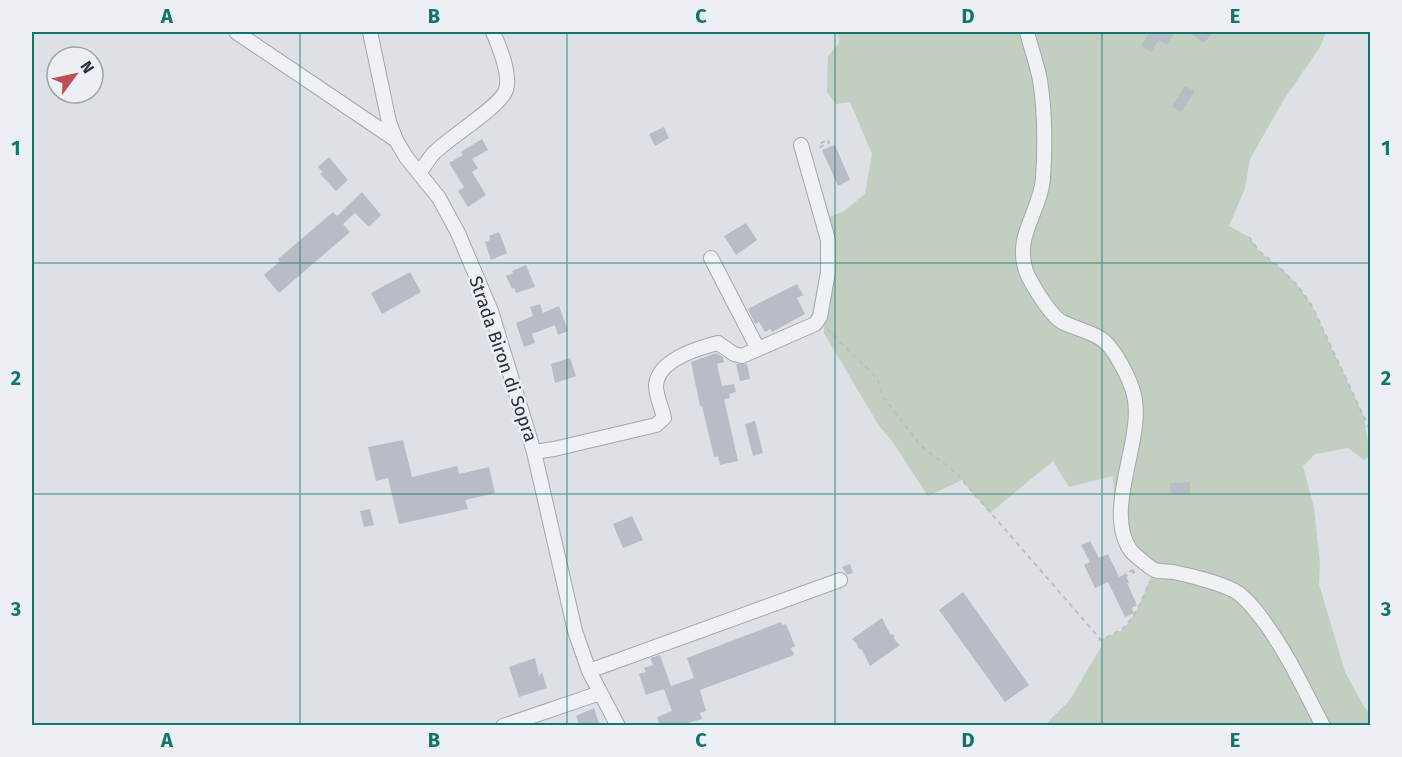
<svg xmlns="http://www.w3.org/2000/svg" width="1402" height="757" font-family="'Fira Sans',sans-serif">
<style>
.green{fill:#c2cebf}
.building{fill:#b8bcc5}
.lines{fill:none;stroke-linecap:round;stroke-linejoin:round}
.minor-casing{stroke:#a3a7ae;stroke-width:16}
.path{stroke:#bbbec4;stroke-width:2;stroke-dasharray:4.5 4.5;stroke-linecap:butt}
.minor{stroke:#eff1f4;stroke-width:14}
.grid{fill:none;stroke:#0f766e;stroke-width:1.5;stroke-opacity:0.55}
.labels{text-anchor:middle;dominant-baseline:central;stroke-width:5;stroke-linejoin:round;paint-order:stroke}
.street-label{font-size:18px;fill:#282e3a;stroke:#eceff3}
.neatline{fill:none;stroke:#0f766e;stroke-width:2}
.grid-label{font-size:20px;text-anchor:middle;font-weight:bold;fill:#0f766e}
</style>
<rect width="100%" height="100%" fill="#dde0e5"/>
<!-- green -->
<path class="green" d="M 838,32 L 1326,32 L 1320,47 L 1283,101 L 1250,159 L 1245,188 L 1229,226 L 1249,237 L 1259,251 L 1279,267 L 1298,286 L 1312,306 L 1364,417 L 1370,455 L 1364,460 L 1348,448 L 1315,454 L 1303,466 L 1314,508 L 1320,564 L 1319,584 L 1345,672 L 1362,703 L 1370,714 L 1370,725 L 1045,725 L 1069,701 L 1101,647 L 1101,640 C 1108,636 1117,633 1123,629 C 1135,619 1148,586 1153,570 L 1116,526 L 1113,476 L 1069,487 L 1053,461 L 990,513 L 962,480 L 928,496 L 892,441 L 879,426 L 824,333 L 828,218 L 844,211 L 865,194 L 872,154 L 850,102 L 836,104 L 827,92 L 828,56 L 839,43 Z"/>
<!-- building -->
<path class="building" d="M 1145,32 L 1175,32 L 1167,45 L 1159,40 L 1151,52 L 1141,46 L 1148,34 Z
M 1189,32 L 1213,32 L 1204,43 Z
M 1185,86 L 1195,91 L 1181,112 L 1172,106 Z
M 664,127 L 669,138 L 655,146 L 649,134 Z
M 482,139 L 488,150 L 472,159 L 478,168 L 472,172 L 486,195 L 468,207 L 458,191 L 464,187 L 449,163 L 463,155 L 461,152 Z
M 835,145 L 850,180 L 838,186 L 822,150 Z
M 329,157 L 348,180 L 336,191 L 320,174 L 323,172 L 318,167 Z
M 362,192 L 381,215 L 369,227 L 355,213 L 343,224 L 350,232 L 279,293 L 264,275 L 280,261 L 278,259 L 333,212 L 337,216 Z
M 746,223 L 757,240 L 736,255 L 724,236 Z
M 499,232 L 507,253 L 491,260 L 485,242 L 490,240 L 489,236 Z
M 526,265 L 535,287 L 516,293 L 514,288 L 512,289 L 506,276 L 513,273 L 512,271 Z
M 410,272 L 421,292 L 382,314 L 371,293 Z
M 797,284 L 803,295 L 797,298 L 805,314 L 772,332 L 770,329 L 765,332 L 759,322 L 755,324 L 748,309 Z
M 540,304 L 543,313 L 559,306 L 568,331 L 558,335 L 555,325 L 532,334 L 535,343 L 524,347 L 516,323 L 533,316 L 530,307 Z
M 716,353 L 723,357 L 724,362 L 717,364 L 722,386 L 734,384 L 736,392 L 729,394 L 730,398 L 724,399 L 738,461 L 720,465 L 718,456 L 714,457 L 702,406 L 700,406 L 691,362 Z
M 570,358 L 576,376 L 555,383 L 551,364 Z
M 736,364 L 747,364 L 750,379 L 740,381 Z
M 755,421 L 763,453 L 753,456 L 745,424 Z
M 403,440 L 412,477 L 457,466 L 459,474 L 489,467 L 495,493 L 465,500 L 468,509 L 399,524 L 388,478 L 376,481 L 368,447 Z
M 1190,482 L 1190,493 L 1171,494 L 1170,483 Z
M 370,509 L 374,525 L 364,527 L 360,511 Z
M 632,516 L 643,540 L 623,548 L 613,524 Z
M 1090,541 L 1099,558 L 1108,554 L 1119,577 L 1125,574 L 1129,583 L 1127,583 L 1137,605 L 1132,608 L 1134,613 L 1125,617 L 1108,582 L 1095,588 L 1084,565 L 1090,562 L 1081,545 Z
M 850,564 L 853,573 L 847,575 L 842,567 Z
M 963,592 L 1029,685 L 1005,702 L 939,610 Z
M 882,618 L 890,634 L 894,635 L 894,639 L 900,645 L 870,666 L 862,650 L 858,648 L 857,644 L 852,639 Z
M 781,622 L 783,625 L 786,624 L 795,646 L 791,648 L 794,655 L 700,690 L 706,711 L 700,713 L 702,719 L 678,726 L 660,726 L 657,717 L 672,711 L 664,689 L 646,695 L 639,674 L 646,672 L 644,668 L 653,665 L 650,658 L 660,655 L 671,686 L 694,678 L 687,658 Z
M 535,658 L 539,676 L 542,672 L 547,688 L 519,697 L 509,667 Z
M 594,708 L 600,726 L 580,726 L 576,716 Z"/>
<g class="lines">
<!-- minor casing -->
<g class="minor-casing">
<path id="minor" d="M 236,32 L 396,140
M 370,32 L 389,122 L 396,140 L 406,157 L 439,198 L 458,233 L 491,311 L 534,452 L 575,631 L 589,671 L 618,726
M 1027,32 C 1031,48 1037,64 1040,80 C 1045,111 1045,148 1043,179 C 1040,212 1014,236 1026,271 C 1031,284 1051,316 1062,322 C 1074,328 1088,331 1100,338 C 1114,346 1130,379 1134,395 C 1145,440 1102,510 1131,551 C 1134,554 1152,570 1155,570 C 1161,572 1168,571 1173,572 C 1189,575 1225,584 1238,593 C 1249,601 1257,612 1265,623 C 1289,656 1304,690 1323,726
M 419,173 C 424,167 428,160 433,154 C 448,138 500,107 506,90 C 511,74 499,46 493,32
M 711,258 L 758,349
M 534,452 L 554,449 L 656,425 L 664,418 C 662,408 656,396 656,386 C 657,360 698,348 718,343 L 734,354 L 742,356 L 815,324 L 820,317 L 828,272 L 828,240 L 801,145
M 589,671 L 840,580
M 503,726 L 600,693"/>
</g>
<!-- path -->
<path class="path" d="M 828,140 L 829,143 L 820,147 L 819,144 Z
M 1249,237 L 1259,251 L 1279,267 L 1298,286 L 1312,306 L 1370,430
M 827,329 L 877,378 L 883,397 L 921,446 L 957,474 L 1101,640 C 1108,636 1117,633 1123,628 C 1133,620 1146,594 1149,582
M 1133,570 L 1134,572 L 1126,576 L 1125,574 Z"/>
<!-- minor -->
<use href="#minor" class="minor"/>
</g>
<!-- grid -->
<path class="grid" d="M 300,32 L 300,726M 567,32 L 567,726M 835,32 L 835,726M 1102,32 L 1102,726M 32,263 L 1370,263M 32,494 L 1370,494"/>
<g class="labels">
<!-- street labels -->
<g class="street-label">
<text transform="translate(503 359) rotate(71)">Strada Biron di Sopra</text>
</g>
</g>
<!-- border -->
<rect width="1402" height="757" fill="none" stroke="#eceff3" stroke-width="66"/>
<!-- north arrow -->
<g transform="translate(75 75) rotate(57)"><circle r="28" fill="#eceff3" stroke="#9ea2a9" stroke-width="1.5"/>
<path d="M0-4.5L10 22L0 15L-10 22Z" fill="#bf4e59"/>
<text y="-9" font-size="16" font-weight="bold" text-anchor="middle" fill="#282e3a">N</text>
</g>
<rect x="33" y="33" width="1336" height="691" class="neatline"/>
<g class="grid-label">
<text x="167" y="23">A</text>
<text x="434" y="23">B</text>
<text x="701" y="23">C</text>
<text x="968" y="23">D</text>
<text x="1235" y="23">E</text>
<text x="16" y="155">1</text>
<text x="1386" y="155">1</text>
<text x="16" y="385">2</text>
<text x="1386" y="385">2</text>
<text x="16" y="616">3</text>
<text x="1386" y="616">3</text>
<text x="167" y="747">A</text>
<text x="434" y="747">B</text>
<text x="701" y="747">C</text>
<text x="968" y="747">D</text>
<text x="1235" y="747">E</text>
</g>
</svg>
